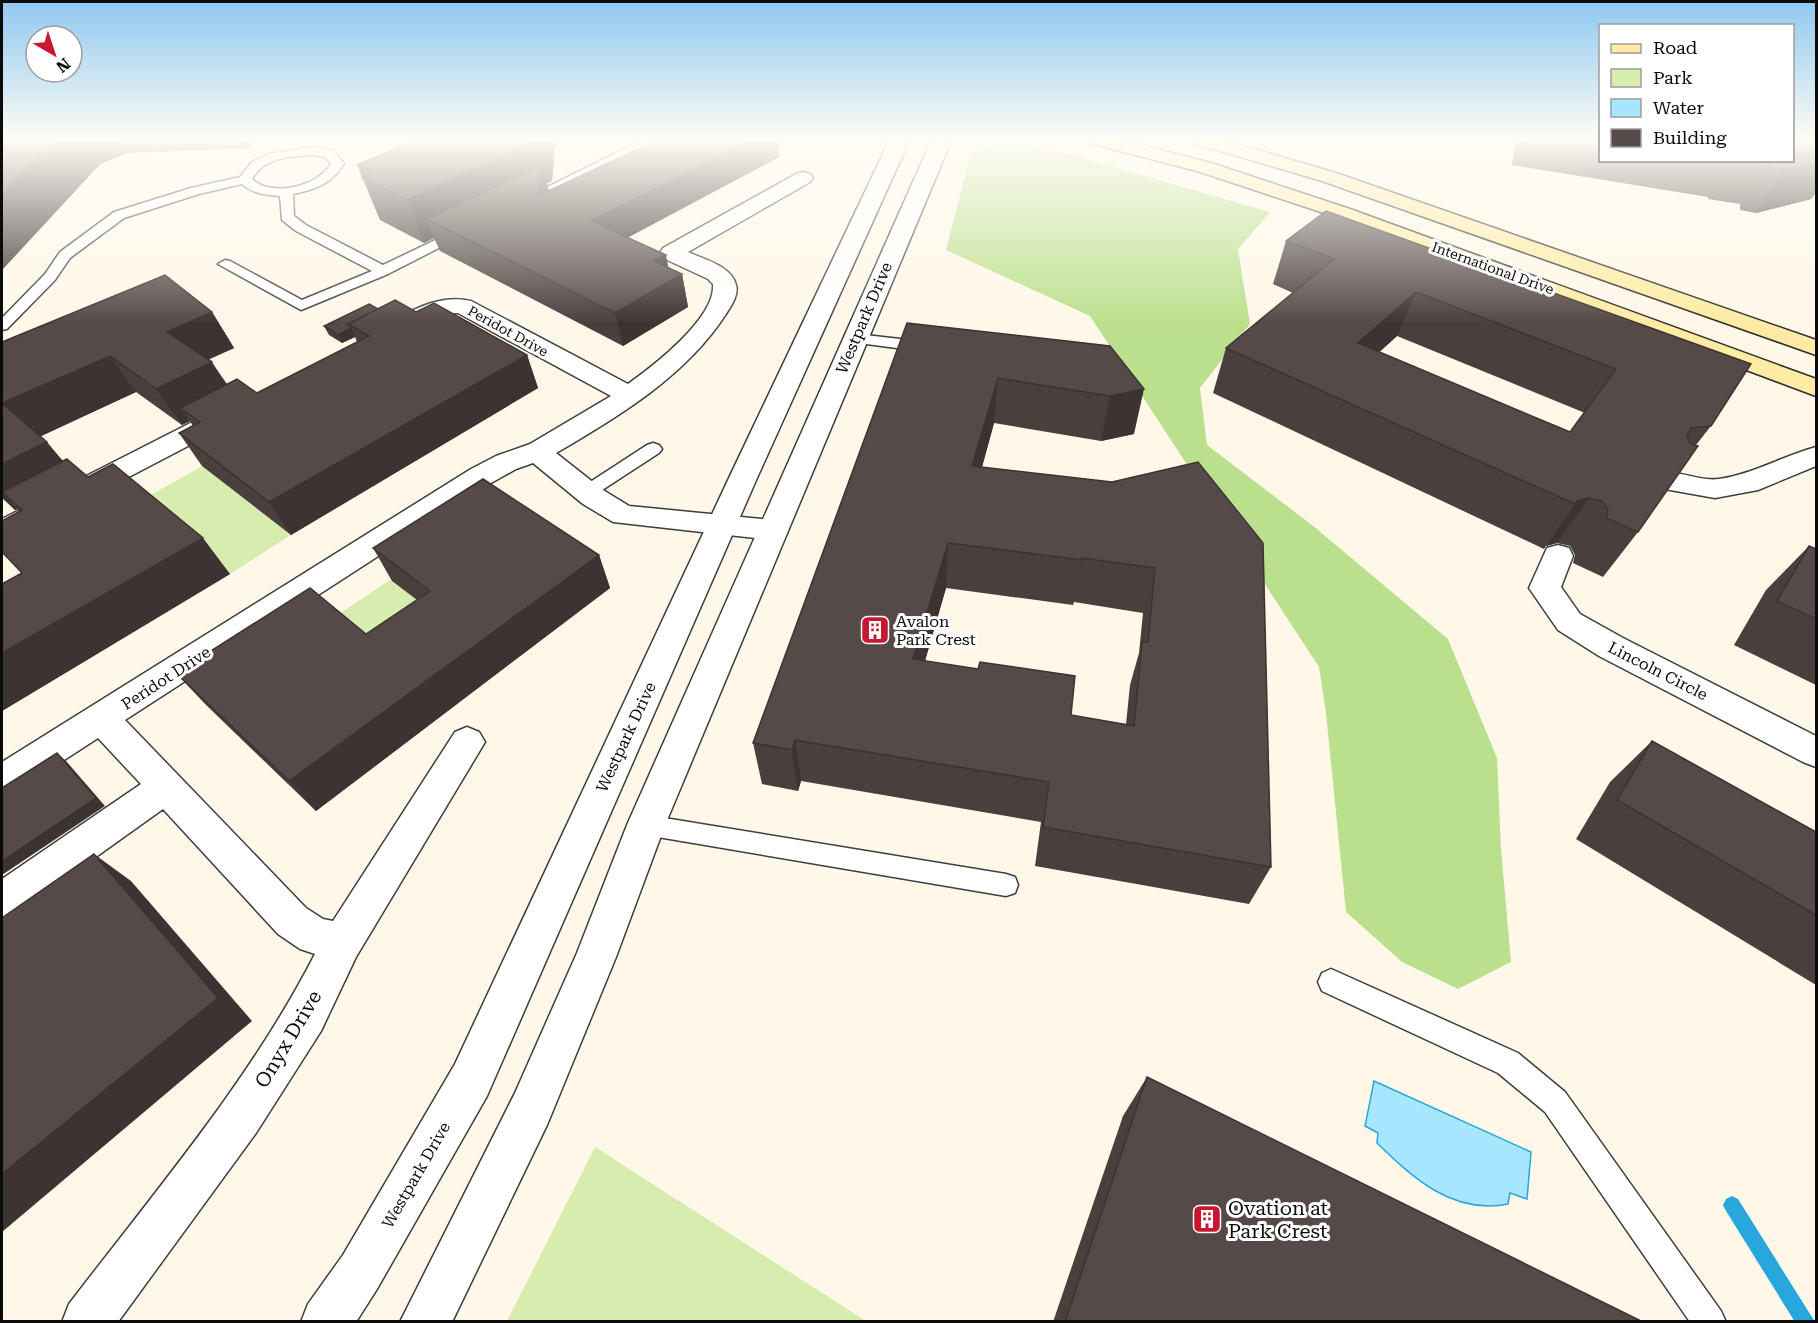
<svg xmlns="http://www.w3.org/2000/svg" width="1818" height="1323" font-family="'Roboto Serif',serif">
<style>
.green{fill:#d6edaf}
.forest{fill:#bbe08d}
.water{fill:#a8e6fd;stroke:#27a7db;stroke-width:1.5}
.lines{fill:none;stroke-linecap:round;stroke-linejoin:round}
.stream{fill:#27a7db;fill-rule:evenodd}
.service-casing{stroke:#3e3e3e;stroke-width:3}
.minor-casing{stroke:#3e3e3e;stroke-width:3}
.tertiary-casing{stroke:#3e3e3e;stroke-width:3}
.secondary-casing{stroke:#2d2d2d;stroke-width:3}
.service{fill:#fff;fill-rule:evenodd}
.minor{fill:#fff;fill-rule:evenodd}
.tertiary{fill:#fff;fill-rule:evenodd}
.secondary{fill:#ffeba4;fill-rule:evenodd}
.wall{fill:#49403d;fill-rule:evenodd}
.shaded-wall{fill:#3c3432}
.building{fill:#554a47;stroke:#3c3432;stroke-width:1.5;fill-rule:evenodd}
.labels{text-anchor:middle;dominant-baseline:central;stroke-width:6;stroke-linejoin:round;paint-order:stroke}
.far-street-label{font-size:14px;fill:#0b0b0b;stroke:#fff}
.street-label{font-size:16px;fill:#0b0b0b;stroke:#fff}
.poi-label{font-size:16px;fill:#0b0b0b;stroke:#fff;text-anchor:start}
.near-street-label{font-size:20px;fill:#0b0b0b;stroke:#fff}
.near-poi-label{font-size:20px;fill:#0b0b0b;stroke:#fff;text-anchor:start}
</style>
<rect width="100%" height="100%" fill="#fff8e9"/>
<!-- green -->
<path class="green" d="M 202,466 L 291,535 L 230,574 L 142,500 Z
M 390,580 L 448,623 L 387,666 L 330,620 Z
M 595,1147 L 866,1321 L 507,1321 Z"/>
<!-- forest -->
<path class="forest" d="M 1008,143 L 1062,152 L 1270,212 L 1238,249 L 1250,324 L 1200,388 L 1207,445 L 1312,525 L 1448,639 L 1497,758 L 1501,848 L 1511,962 L 1458,989 L 1402,962 L 1346,912 L 1326,713 L 1319,667 L 1090,316 L 946,250 L 971,152 Z"/>
<!-- water -->
<path class="water" d="M 1374,1081 L 1531,1152 L 1527,1199 L 1510,1193 L 1508,1204 C 1453,1215 1413,1178 1377,1143 L 1378,1133 L 1365,1126 Z"/>
<g class="lines">
<!-- stream -->
<path class="stream" d="M 1732,1196 L 1738,1199 L 1815,1322 L 1795,1322 L 1726,1211 L 1723,1205 L 1726,1199 Z"/>
<!-- service casing -->
<g class="service-casing">
<path id="service" d="M 644,139 L 659,139 L 529,205 L 524,206 L 517,202 Z
M 313,147 L 333,151 L 344,163 C 333,183 315,190 293,194 L 294,216 L 306,225 L 383,265 L 456,230 L 466,230 L 468,233 L 388,274 L 301,310 L 218,264 L 225,260 L 230,261 L 302,300 L 372,271 L 296,231 L 282,220 L 280,196 C 266,195 253,194 242,184 L 199,194 L 124,218 L 70,258 L 55,280 L 7,329 L 2,330 L 2,318 L 45,274 L 60,252 L 114,212 L 191,188 L 240,177 L 252,162 L 269,154 ZM 313,155 L 325,157 L 331,164 C 318,186 272,198 252,179 C 264,157 291,156 313,155 Z
M 856,334 L 927,342 L 935,347 L 927,352 L 851,342 L 848,339 L 851,336 Z
M 653,443 L 659,445 L 662,449 L 659,453 L 593,496 L 581,496 L 578,492 L 581,488 L 647,445 Z
M 646,815 L 1006,874 L 1015,877 L 1018,885 L 1015,893 L 1006,896 L 646,835 L 638,832 L 634,825 L 638,818 Z
M 1331,969 L 1518,1053 L 1565,1092 L 1721,1311 L 1726,1322 L 1690,1322 L 1545,1112 L 1498,1073 L 1322,991 L 1318,982 L 1322,973 Z"/>
</g>
<!-- minor casing -->
<g class="minor-casing">
<path id="minor" d="M 803,172 L 810,174 L 813,178 L 810,182 L 688,252 C 703,259 732,266 736,285 C 739,295 731,306 726,314 C 686,376 618,417 556,453 L 603,490 L 629,506 L 772,520 L 782,523 L 787,530 L 782,537 L 772,540 L 613,522 L 583,504 L 533,463 L 516,469 L 491,483 L 125,720 L 306,908 L 323,919 L 333,921 L 455,732 L 467,727 L 479,732 L 485,742 L 356,957 L 321,1031 L 256,1133 L 118,1322 L 62,1322 L 69,1304 C 155,1191 250,1081 315,954 L 300,949 L 278,934 L 163,809 L 16,914 L 2,919 L 2,879 L 141,784 L 98,738 L 15,792 L 2,796 L 2,762 L 471,469 L 496,456 L 530,444 L 611,396 L 458,313 C 434,312 415,337 392,331 L 388,326 L 392,321 C 416,308 442,294 471,301 L 628,384 C 653,366 716,318 713,284 L 708,279 L 663,258 L 660,253 L 663,248 L 796,174 Z
M 223,409 L 232,411 L 236,417 L 232,423 L 12,538 L 2,541 L 2,519 L 214,411 Z
M 1816,447 L 1816,466 L 1758,490 L 1715,498 L 1659,488 L 1655,481 L 1659,474 C 1679,469 1699,482 1719,479 C 1753,474 1783,456 1816,447 Z
M 1558,545 L 1569,548 L 1573,556 L 1561,587 L 1580,614 L 1623,638 L 1816,736 L 1816,767 L 1803,762 L 1599,656 L 1558,630 L 1529,588 L 1547,548 Z"/>
</g>
<!-- tertiary casing -->
<g class="tertiary-casing">
<path id="tertiary" d="M 890,139 L 910,139 L 757,478 L 487,1096 L 377,1289 L 356,1322 L 301,1322 L 308,1304 L 343,1255 L 455,1064 L 729,478 Z
M 932,139 L 952,139 L 665,825 L 616,957 L 547,1125 L 452,1322 L 400,1322 L 515,1093 L 577,953 L 627,825 Z"/>
</g>
<!-- secondary casing -->
<g class="secondary-casing">
<path id="secondary" d="M 1087,139 L 1118,139 L 1211,163 L 1350,209 L 1816,379 L 1816,396 L 1336,217 L 1197,171 L 1089,143 Z
M 1191,139 L 1220,139 L 1336,173 L 1816,340 L 1816,355 L 1322,181 L 1193,143 Z"/>
</g>
<!-- service -->
<use href="#service" class="service"/>
<!-- minor -->
<use href="#minor" class="minor"/>
<!-- tertiary -->
<use href="#tertiary" class="tertiary"/>
<!-- secondary -->
<use href="#secondary" class="secondary"/>
</g>
<!-- wall -->
<path class="wall" d="M 2,139 L 256,139 L 249,148 L 128,153 L 100,164 L 2,270 Z
M 659,139 L 777,139 L 779,157 L 628,237 L 668,268 L 682,274 L 688,307 L 623,346 L 440,251 L 434,238 L 424,243 L 380,220 L 357,165 L 552,181 L 547,183 L 549,191 Z
M 1516,139 L 1600,139 L 1600,160 L 1792,160 L 1815,194 L 1811,199 L 1756,213 L 1740,210 L 1740,204 L 1708,199 L 1708,197 L 1512,165 Z
M 1286,241 L 1751,364 L 1711,426 L 1696,445 L 1638,532 L 1603,577 L 1573,563 L 1575,555 L 1570,546 L 1557,543 L 1546,546 L 1544,549 L 1213,393 L 1226,348 L 1293,293 L 1273,284 ZM 1397,336 L 1585,413 L 1570,432 L 1379,352 Z
M 378,309 L 416,312 L 527,355 L 538,388 L 291,535 L 202,466 L 179,433 L 193,426 L 190,421 L 182,425 L 136,392 L 40,436 L 63,461 L 88,477 L 230,574 L 2,711 L 2,584 L 22,573 L 20,512 L 17,509 L 15,510 L 2,498 L 2,342 L 212,312 L 234,348 L 209,359 L 227,384 L 257,393 L 357,342 L 355,337 L 342,343 L 329,335 L 324,326 Z
M 907,323 L 1110,346 L 1134,434 L 1101,441 L 994,423 L 982,467 L 1112,482 L 1198,462 L 1271,867 L 1249,904 L 1035,866 L 1041,822 L 801,781 L 798,791 L 762,784 L 753,743 ZM 946,588 L 1073,605 L 1074,602 L 1143,613 L 1139,653 L 1130,685 L 1126,724 L 1071,715 L 925,661 Z
M 1809,546 L 1816,549 L 1816,685 L 1734,645 L 1766,590 Z
M 373,548 L 599,555 L 610,588 L 316,811 L 205,704 L 176,673 L 366,634 L 417,600 L 392,581 Z
M 1652,741 L 1816,832 L 1816,985 L 1576,839 L 1610,782 Z
M 1147,1077 L 1643,1322 L 1053,1322 L 1123,1116 Z"/>
<!-- shaded-wall -->
<path class="shaded-wall" d="M 58,139 L 120,139 L 128,153 L 100,164 L 2,270 L 2,194 Z
M 244,139 L 256,139 L 249,148 Z
M 540,139 L 556,139 L 552,181 L 547,183 L 550,196 L 427,219 L 434,238 L 424,243 L 407,200 Z
M 752,139 L 777,139 L 779,157 L 599,253 L 591,221 Z
M 1816,163 L 1816,193 L 1815,194 L 1811,199 L 1756,213 L 1784,170 Z
M 666,255 L 671,281 L 682,274 L 688,307 L 623,346 L 615,313 L 654,261 Z
M 1416,292 L 1397,336 L 1340,388 L 1358,343 Z
M 212,312 L 234,348 L 190,368 L 167,332 Z
M 351,328 L 355,337 L 342,343 L 338,335 Z
M 527,355 L 538,388 L 291,535 L 269,502 Z
M 110,356 L 136,392 L 33,440 L 2,403 Z
M 212,362 L 235,398 L 180,408 L 190,421 L 182,425 L 156,389 Z
M 998,378 L 994,423 L 970,511 L 972,466 Z
M 1144,389 L 1134,434 L 1101,441 L 1110,396 Z
M 47,442 L 77,478 L 2,492 L 17,509 L 15,510 L 2,496 L 2,464 Z
M 1589,498 L 1557,543 L 1546,546 L 1544,549 L 1577,501 Z
M 203,538 L 230,574 L 2,711 L 2,653 Z
M 948,543 L 946,588 L 913,702 L 913,659 Z
M 599,555 L 610,588 L 316,811 L 289,781 Z
M 795,740 L 801,781 L 798,791 L 792,750 Z
M 57,753 L 66,761 L 105,806 L 2,875 L 2,861 Z
M 94,854 L 131,881 L 252,1021 L 2,1232 L 2,1174 Z"/>
<!-- building -->
<path class="building" d="M 2,139 L 58,139 L 2,194 Z
M 418,139 L 540,139 L 407,200 L 362,178 L 374,172 L 357,165 Z
M 659,139 L 752,139 L 591,221 L 666,255 L 654,261 L 682,274 L 615,313 L 427,219 L 542,165 L 538,196 Z
M 1792,139 L 1816,139 L 1816,163 L 1784,170 L 1768,167 L 1768,162 L 1758,160 L 1792,160 Z
M 1326,211 L 1751,364 L 1711,426 L 1691,428 L 1687,437 L 1691,444 L 1698,446 L 1638,532 L 1606,518 L 1608,510 L 1602,501 L 1589,498 L 1577,501 L 1575,504 L 1226,348 L 1334,259 L 1286,241 ZM 1416,292 L 1616,369 L 1570,432 L 1358,343 Z
M 165,275 L 212,312 L 167,332 L 212,362 L 156,389 L 110,356 L 2,403 L 47,442 L 2,464 L 2,342 Z
M 395,300 L 416,312 L 434,303 L 527,355 L 269,502 L 179,433 L 200,422 L 180,408 L 237,379 L 257,393 L 369,336 L 348,324 Z
M 369,304 L 378,309 L 348,324 L 351,328 L 338,335 L 324,326 Z
M 907,323 L 1110,346 L 1144,389 L 1110,396 L 998,378 L 972,466 L 1112,482 L 1198,462 L 1263,543 L 1271,867 L 1043,827 L 1049,782 L 795,740 L 792,750 L 753,743 ZM 948,543 L 1082,560 L 1082,558 L 1155,568 L 1148,642 L 1142,642 L 1134,726 L 1071,715 L 1075,676 L 980,662 L 978,669 L 913,659 Z
M 67,459 L 88,477 L 113,464 L 203,538 L 2,653 L 2,584 L 22,573 L 2,552 L 2,521 L 22,510 L 2,492 Z
M 483,479 L 599,555 L 289,781 L 176,673 L 310,588 L 366,634 L 430,591 L 373,548 Z
M 1809,546 L 1816,549 L 1816,619 L 1777,601 Z
M 1652,741 L 1816,832 L 1816,915 L 1617,800 Z
M 57,753 L 96,798 L 2,861 L 2,788 Z
M 94,854 L 218,998 L 2,1174 L 2,918 Z
M 1147,1077 L 1643,1322 L 1065,1322 Z"/>
<!-- sky -->
<linearGradient id="sky" x2="0" y2="1"><stop stop-color="#8ec8f0"/><stop offset="0.43" stop-color="#fffcf5"/><stop offset="1" stop-color="#fffcf5" stop-opacity="0"/></linearGradient>
<rect width="1818" height="324" fill="url(#sky)"/>
<!-- icons -->
<defs>
<g id="building-square" transform="scale(1.5)"><rect x="-9" y="-9" width="18" height="18" rx="4" fill="#c91632" stroke="#fff"/><path d="M-4-6H4V6H1V3H-1V6H-4ZM-2.5-4.3h1.7v1.8h-1.7ZM.8-4.3h1.7v1.8H.8ZM-2.5-1h1.7V.8h-1.7ZM.8-1h1.7V.8H.8Z" fill="#fff"/></g>
</defs>
<g fill-rule="evenodd">
<use href="#building-square" x="875" y="630"/>
<use href="#building-square" x="1207" y="1219"/>
</g>
<g class="labels">
<!-- far-street labels -->
<g class="far-street-label">
<text transform="translate(1493 268) rotate(20)">International Drive</text>
<text transform="translate(508 331) rotate(29)">Peridot Drive</text>
</g>
<!-- street labels -->
<g class="street-label">
<text transform="translate(864 318) rotate(-67)">Westpark Drive</text>
<text transform="translate(1658 671) rotate(27)">Lincoln Circle</text>
<text transform="translate(166 678) rotate(-33)">Peridot Drive</text>
<text transform="translate(626 737) rotate(-65)">Westpark Drive</text>
<text transform="translate(416 1175) rotate(-60)">Westpark Drive</text>
</g>
<!-- poi labels -->
<g class="poi-label">
<text x="896" y="621">Avalon<tspan x="896" dy="18">Park Crest</tspan></text>
</g>
<!-- near-street labels -->
<g class="near-street-label">
<text transform="translate(288 1039) rotate(-59)">Onyx Drive</text>
</g>
<!-- near-poi labels -->
<g class="near-poi-label">
<text x="1228" y="1208">Ovation at<tspan x="1228" dy="23">Park Crest</tspan></text>
</g>
</g>
<!-- border -->
<rect width="1818" height="1323" fill="none" stroke="#0b0b0b" stroke-width="6"/>
<!-- legend -->
<rect x="1599" y="24" width="195" height="138" fill="#ffffff" stroke="#9d9d9d" stroke-width="1.5"/>
<rect x="1611" y="44" width="30" height="9" fill="#ffeba4" stroke="#9d9d9d" stroke-width="1.5"/>
<text x="1653" y="54" font-size="18" fill="#0b0b0b">Road</text>
<rect x="1611" y="69" width="30" height="18" fill="#d6edaf" stroke="#9d9d9d" stroke-width="1.5"/>
<text x="1653" y="84" font-size="18" fill="#0b0b0b">Park</text>
<rect x="1611" y="99" width="30" height="18" fill="#a8e6fd" stroke="#9d9d9d" stroke-width="1.5"/>
<text x="1653" y="114" font-size="18" fill="#0b0b0b">Water</text>
<rect x="1611" y="129" width="30" height="18" fill="#554a47" stroke="#9d9d9d" stroke-width="1.5"/>
<text x="1653" y="144" font-size="18" fill="#0b0b0b">Building</text>
<!-- north arrow -->
<g transform="translate(54 54) rotate(141)"><circle r="28" fill="#ffffff" stroke="#9d9d9d" stroke-width="1.5"/>
<path d="M0-4.5L10 22L0 15L-10 22Z" fill="#c91632"/>
<text y="-9" font-size="16" font-weight="bold" text-anchor="middle" fill="#0b0b0b">N</text>
</g>
</svg>
